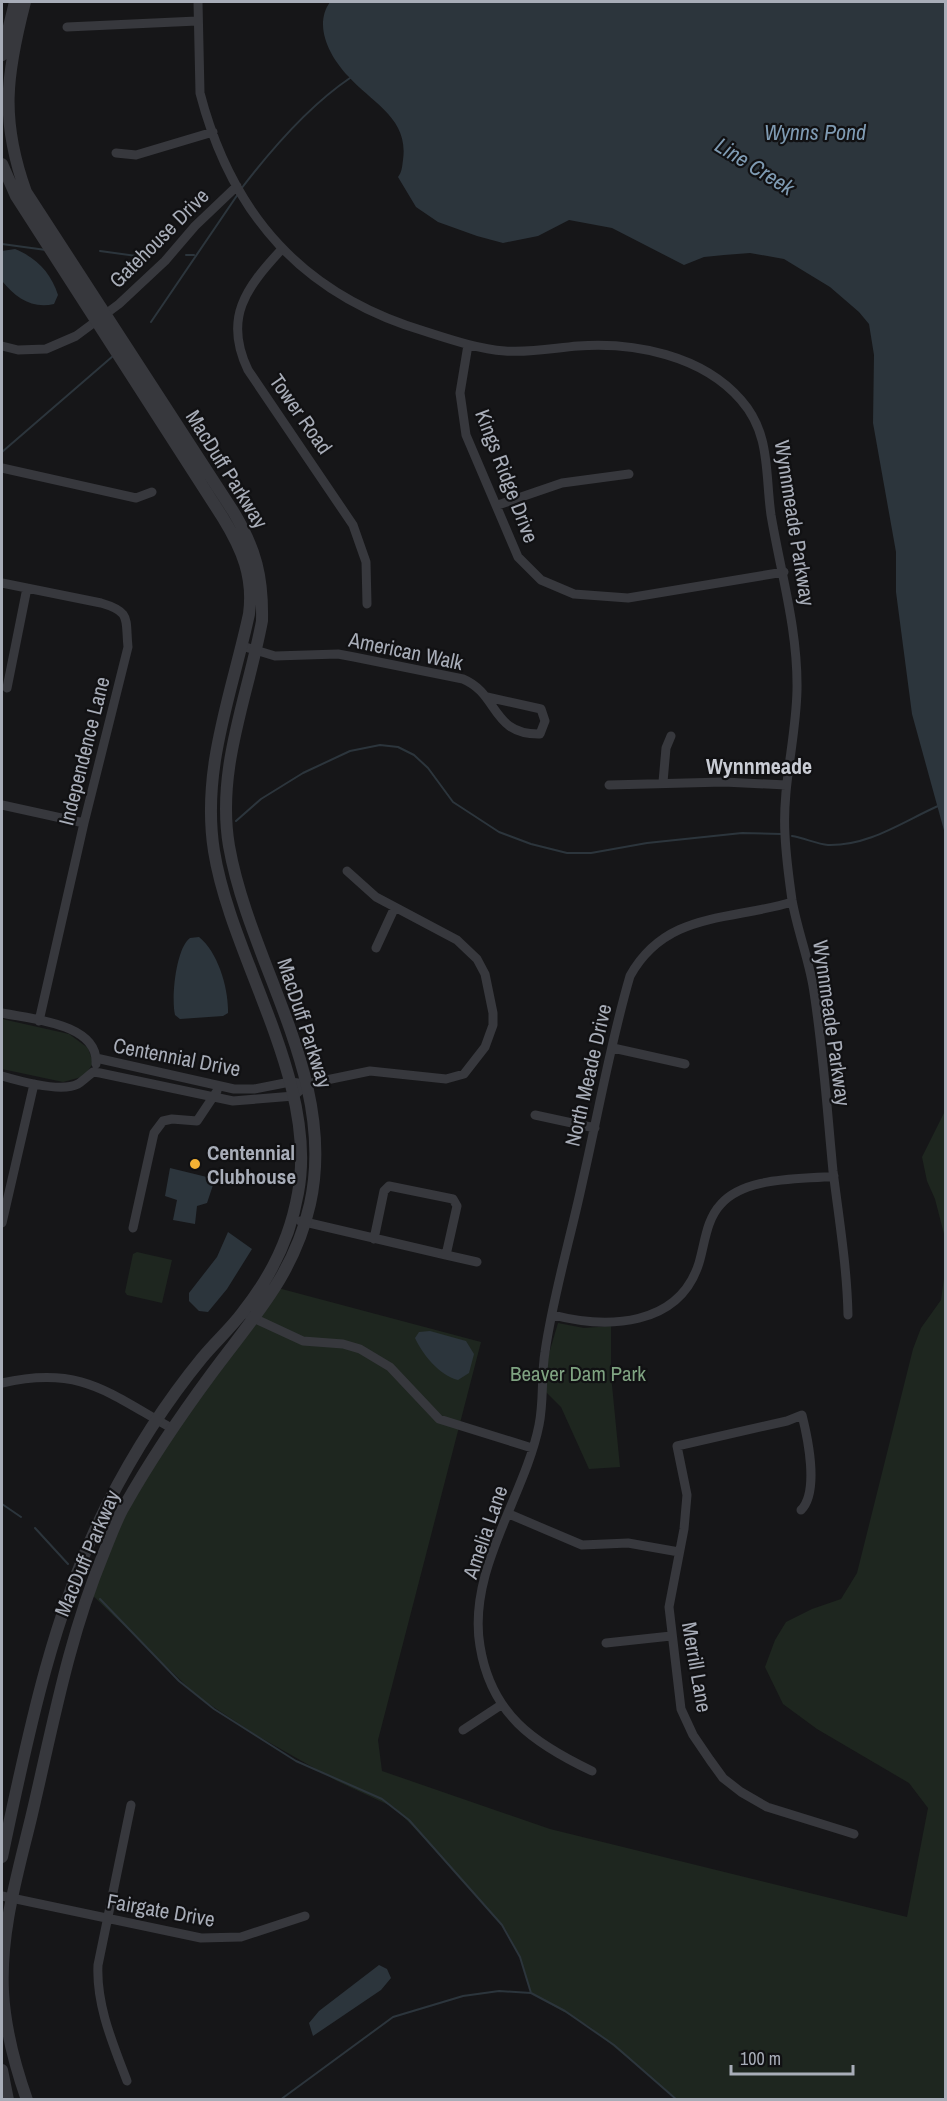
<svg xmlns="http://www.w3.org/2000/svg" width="947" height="2101" font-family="'Archivo Narrow',sans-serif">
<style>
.green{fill:#1e261f}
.water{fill:#2c353c}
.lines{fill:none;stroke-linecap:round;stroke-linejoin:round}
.stream{stroke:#2c353c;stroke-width:2}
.minor{stroke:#37383d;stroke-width:9}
.tertiary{stroke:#37383d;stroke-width:12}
.poi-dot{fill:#f2b134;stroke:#111113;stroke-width:2}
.labels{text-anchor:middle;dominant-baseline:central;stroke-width:4.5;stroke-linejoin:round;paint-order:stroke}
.street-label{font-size:21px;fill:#a8adb8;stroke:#111113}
.poi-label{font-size:21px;font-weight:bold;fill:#a8adb8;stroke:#111113;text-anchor:start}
.park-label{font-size:21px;fill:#7fa381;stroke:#111113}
.water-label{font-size:22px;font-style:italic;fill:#7f9bb3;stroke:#111113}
.neighbourhood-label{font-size:22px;font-weight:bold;fill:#c9ccd4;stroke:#111113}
</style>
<rect width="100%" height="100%" fill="#161618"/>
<!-- green -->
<path class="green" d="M 2,1019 L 69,1034 L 88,1048 L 93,1063 L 85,1076 L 63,1082 L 2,1069 Z
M 945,1111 L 945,2099 L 677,2099 L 590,2027 L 531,1993 L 520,1957 L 506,1930 L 423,1837 L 395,1808 L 337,1781 L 256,1735 L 197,1696 L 88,1591 L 123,1507 L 278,1288 L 481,1342 L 378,1740 L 382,1771 L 550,1829 L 907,1917 L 928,1808 L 909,1783 L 817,1729 L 783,1704 L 765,1667 L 775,1640 L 786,1622 L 812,1609 L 841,1599 L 857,1573 L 913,1349 L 921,1328 L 941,1300 L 945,1271 L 944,1234 L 935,1199 L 927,1181 L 922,1157 Z
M 137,1252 L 172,1260 L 162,1303 L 127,1295 L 125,1292 L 133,1254 Z
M 558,1323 L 584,1328 L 611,1326 L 611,1375 L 620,1467 L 589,1469 L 561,1407 L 545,1391 L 545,1367 Z"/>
<!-- water -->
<path class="water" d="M 330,2 L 945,2 L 945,834 L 912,714 L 896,592 L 896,552 L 873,423 L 874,355 L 869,324 L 859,312 L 830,287 L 784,259 L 750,253 L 724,255 L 704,257 L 684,265 L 612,228 L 569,220 L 538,236 L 503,243 L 477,236 L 438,222 L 416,207 L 398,177 C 402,172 402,167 403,160 C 409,118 372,103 348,76 C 330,57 313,26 330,2 Z
M 15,249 C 37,258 51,273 58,295 L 54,304 C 32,309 16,298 2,281 L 2,251 Z
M 199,937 C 218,952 229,989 228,1013 L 223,1016 L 180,1019 L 175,1015 C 171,998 176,948 190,938 Z
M 170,1168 L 215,1179 L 207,1203 L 197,1206 L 195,1224 L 173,1220 L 177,1200 L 165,1196 Z
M 228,1232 L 252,1249 L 227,1289 L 208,1312 L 199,1311 L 189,1301 L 189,1293 L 217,1257 Z
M 430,1331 L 466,1341 L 474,1354 L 469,1373 L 458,1380 C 439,1375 423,1355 415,1338 L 419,1332 Z
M 379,1965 L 387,1969 L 391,1978 L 381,1990 L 313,2036 L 309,2023 L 319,2011 Z"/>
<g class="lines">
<!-- stream -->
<path class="stream" d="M 241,189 C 270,151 310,105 350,78
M 2,244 L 46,250
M 100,251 L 151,258
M 186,255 L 194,255
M 151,322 L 238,194
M 2,452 L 113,356
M 236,821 L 261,799 L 303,773 L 350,751 L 380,745 L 398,747 L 414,755 L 428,768 L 453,802 L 499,832 L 531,844 L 567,853 L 591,853 L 647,843 L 742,833 L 781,834
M 792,836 C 804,838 817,844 828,845 C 869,846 902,822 938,806
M 2,1504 L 21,1517
M 35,1528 L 68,1564
M 100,1599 L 179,1681 L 214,1709 L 296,1761 L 382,1799 L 409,1820 L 502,1925 L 520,1957 L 531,1993
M 280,2100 L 393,2017 L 463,1996 L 499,1991 L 531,1993 L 565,2011 L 614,2045 L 677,2100"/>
<!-- minor -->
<path class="minor" d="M 198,2 L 200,93 C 232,216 304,296 427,332 C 452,340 479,349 505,351 C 530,353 554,348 578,346 C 634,342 702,355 741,400 C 771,434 765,473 771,515 C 781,574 798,630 797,690 C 796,739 782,786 785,835 C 786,856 789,879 792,900 C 797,929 808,957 813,986 C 823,1047 827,1109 833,1171 C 839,1219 847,1267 848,1315
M 67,27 L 197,21
M 116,153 L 136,155 L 213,132
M 281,250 C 246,288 223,318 248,370 L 353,525 L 366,562 L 367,604
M 468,345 L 460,393 L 466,435 L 518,557 L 541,580 L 574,594 L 628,598 L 784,572
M 2,346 L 18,350 L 46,349 L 76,336 L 119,304 L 165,261 L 195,226 L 237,186
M 2,468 L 136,498 L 152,492
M 498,505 L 562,483 L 629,474
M 2,583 L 101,603 C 132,612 125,619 128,647 L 84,823 L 39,1021
M 242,646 L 275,656 L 338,654 L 354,657 L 463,679 C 499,694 491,735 540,734 L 545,721 L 541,709 L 487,697
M 7,688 L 27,588
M 663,782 L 666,748 L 671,736
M 609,785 L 724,782 L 786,785
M 2,805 L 84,823
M 376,948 L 394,909
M 2,1013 C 30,1019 99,1023 96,1064
M 613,1048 L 685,1064
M 96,1058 L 234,1089 L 254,1089 L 290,1082 L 307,1084 L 370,1071 L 446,1079 L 464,1074 L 485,1047 L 493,1025 L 493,1013 L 485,974 L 477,959 L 457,940 L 376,897 L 347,871
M 2,1076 C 19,1081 61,1093 78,1084 C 83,1081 88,1076 93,1072 L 100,1073 L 233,1101 L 294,1096 L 307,1084
M 535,1115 L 595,1128
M 300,1221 L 305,1222 L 446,1255 L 457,1206 L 453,1199 L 389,1186 L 384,1191 L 374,1239
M 2,1223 L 34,1084
M 133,1228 L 154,1133 L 163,1121 L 172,1119 L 197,1121 L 217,1091
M 446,1255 L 477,1262
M 553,1315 C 607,1329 679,1327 699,1263 C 705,1243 706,1220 721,1204 C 746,1176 800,1180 834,1176
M 249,1316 L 303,1341 L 343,1344 L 360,1349 L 390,1367 L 439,1419 L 532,1448
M 2,1383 C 81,1365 108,1393 173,1429
M 801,1510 C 819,1492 808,1439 802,1415 L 787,1421 L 677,1446 L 687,1495 L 684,1529 L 669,1607 L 681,1709 L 693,1735 L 710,1760 L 723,1778 L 741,1792 L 767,1807 L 854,1834
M 509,1514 L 582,1545 L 628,1543 L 679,1552
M 606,1643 L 671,1636
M 463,1730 L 501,1705
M 592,1771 C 533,1743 491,1714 480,1646 C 467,1570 525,1496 539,1425 C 544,1401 541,1376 545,1352 C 553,1296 570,1240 582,1184 C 598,1115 610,1044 630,976 C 666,911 730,921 792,902
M 2,1896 L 201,1938 L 241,1937 L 305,1916
M 127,2081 C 113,2044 96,2005 98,1965 L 131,1805"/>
<!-- tertiary -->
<path class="tertiary" d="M 25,2 C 6,75 0,120 26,192 L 233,511 C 256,549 263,577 262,621 C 248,696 216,769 229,846 C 250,965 338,1079 310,1204 C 294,1275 254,1316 212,1373 C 181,1415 151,1459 125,1505 C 116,1520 110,1538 103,1555 C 68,1640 53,1725 32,1814 C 18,1873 0,1930 3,1992 C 5,2027 15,2066 27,2100
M 2,55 L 15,2
M 2,164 L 16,196 L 223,518 C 242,549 254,577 249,614 C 232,693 201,769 214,851 C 231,958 319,1082 298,1193 C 290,1239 271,1277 242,1313 C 230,1329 215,1342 202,1358 C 166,1402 133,1454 107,1505 C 52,1614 27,1739 2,1857
M 2,2070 L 8,2100"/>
</g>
<!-- markers -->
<circle class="poi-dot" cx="195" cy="1164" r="6"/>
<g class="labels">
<!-- street labels -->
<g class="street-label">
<text transform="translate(159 238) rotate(-45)">Gatehouse Drive</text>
<text transform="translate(301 414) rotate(55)">Tower Road</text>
<text transform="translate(227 469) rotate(58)">MacDuff Parkway</text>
<text transform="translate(507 476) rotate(69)">Kings Ridge Drive</text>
<text transform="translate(795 523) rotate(81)">Wynnmeade Parkway</text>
<text transform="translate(406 651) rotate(12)">American Walk</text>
<text transform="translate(84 751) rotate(-76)">Independence Lane</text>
<text transform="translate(305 1023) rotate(72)">MacDuff Parkway</text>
<text transform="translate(832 1023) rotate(82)">Wynnmeade Parkway</text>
<text transform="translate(177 1057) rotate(11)">Centennial Drive</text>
<text transform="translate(588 1075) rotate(-77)">North Meade Drive</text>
<text transform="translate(485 1532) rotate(-71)">Amelia Lane</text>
<text transform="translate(87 1553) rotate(-67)">MacDuff Parkway</text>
<text transform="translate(697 1667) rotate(80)">Merrill Lane</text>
<text transform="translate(161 1910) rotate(10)">Fairgate Drive</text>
</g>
<!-- poi labels -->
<g class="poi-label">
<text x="207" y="1152">Centennial<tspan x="207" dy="24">Clubhouse</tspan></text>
</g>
<!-- park labels -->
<g class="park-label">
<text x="578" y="1373">Beaver Dam Park</text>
</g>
<!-- water labels -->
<g class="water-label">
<text x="815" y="132">Wynns Pond</text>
<text transform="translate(755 166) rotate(32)">Line Creek</text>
</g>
<!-- neighbourhood labels -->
<g class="neighbourhood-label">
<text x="759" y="766">Wynnmeade</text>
</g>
</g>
<!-- border -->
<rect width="947" height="2101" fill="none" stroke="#a8adb8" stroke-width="6"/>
<!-- scale -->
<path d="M731 2065v9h122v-9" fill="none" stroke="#a8adb8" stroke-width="3"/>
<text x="740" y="2065" font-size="18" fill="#a8adb8" stroke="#111113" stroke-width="4.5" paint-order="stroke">100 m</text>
</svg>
